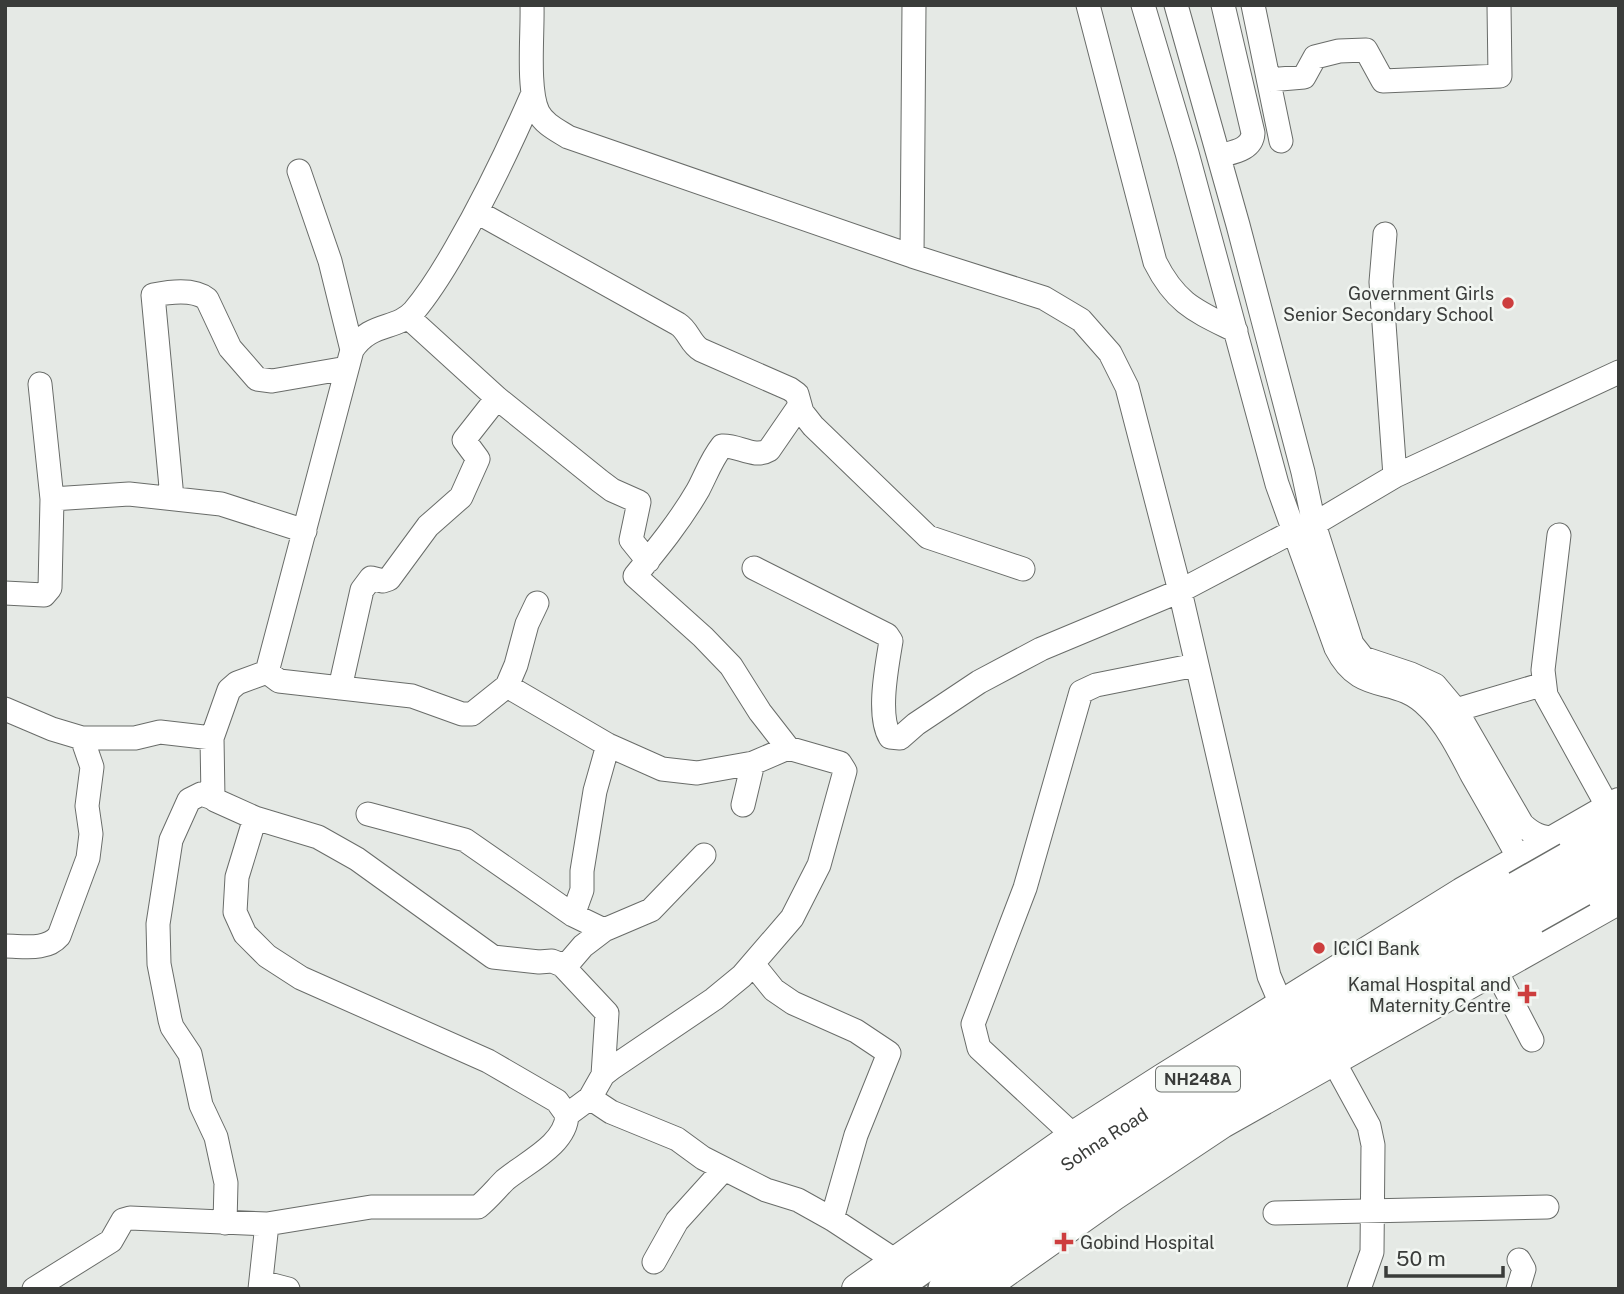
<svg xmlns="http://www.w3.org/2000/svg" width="1624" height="1294" font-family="'Public Sans',sans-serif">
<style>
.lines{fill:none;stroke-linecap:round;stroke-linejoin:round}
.minor-casing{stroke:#696c69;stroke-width:25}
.major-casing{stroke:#696c69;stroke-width:32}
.highway-casing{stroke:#696c69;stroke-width:38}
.minor{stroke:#fff;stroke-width:23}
.major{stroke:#fff;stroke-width:30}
.highway{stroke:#fff;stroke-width:35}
.highway-bridge-casing{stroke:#696c69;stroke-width:38;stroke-linecap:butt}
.highway-bridge{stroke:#fff;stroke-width:35}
.poi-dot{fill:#cd3e3e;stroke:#f2f6f2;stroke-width:2.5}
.labels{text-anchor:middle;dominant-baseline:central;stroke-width:5;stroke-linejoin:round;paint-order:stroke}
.shield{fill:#f2f6f2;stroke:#717471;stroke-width:2}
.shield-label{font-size:16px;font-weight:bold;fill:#3a3c3a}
.poi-label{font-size:18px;fill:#3a3c3a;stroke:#f2f6f2;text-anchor:end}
.street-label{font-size:18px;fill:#3a3c3a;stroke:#f2f6f2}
</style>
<rect width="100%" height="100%" fill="#e5e9e5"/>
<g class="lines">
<!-- minor casing -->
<g class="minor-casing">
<path id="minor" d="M 532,5 C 533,32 527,89 538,112 C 544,124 557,130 568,137 L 912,256 L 1044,298 L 1081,320 L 1110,353 L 1127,387 L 1180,591 L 1269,976 L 1281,1004
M 1088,5 L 1155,262 C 1176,304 1196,311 1236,331
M 1143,5 L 1187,153 L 1277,484 L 1336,648 C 1361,698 1395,673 1428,707 C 1447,725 1460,752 1472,775 C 1491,808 1510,841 1528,875
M 1176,5 L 1238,225 L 1303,472 L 1314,524 L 1352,644 L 1363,658 L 1411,674 L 1435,685 L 1456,710 L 1522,824 C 1533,835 1541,837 1556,839
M 1253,5 L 1281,141
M 1269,80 L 1304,77 L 1315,57 L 1339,51 L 1366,50 L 1383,81 L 1500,76 L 1499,5
M 1219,156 C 1233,152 1252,150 1253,133 L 1223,5
M 299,171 L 330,261 L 352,350
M 477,212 L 678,324 C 689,331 690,344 701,350 L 790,389 L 797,394 L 802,412 L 813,426 L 928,537 L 1023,569
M 1385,234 L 1381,282 L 1395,476
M 912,256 L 914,5
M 408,317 L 497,398 L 600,481 L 612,490 L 639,502 L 631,540 L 648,561
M 172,498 L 153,295 C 169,292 193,288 207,299 L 230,348 L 257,379 L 272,381 L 347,368
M 52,499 L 129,494 L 221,504 L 305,531
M 1559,535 L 1543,670 L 1546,695 L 1609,809
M 754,568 L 887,635 L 891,641 C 887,666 877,715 890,737 L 900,738 L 916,724 L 979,682 L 1041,649 L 1180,591 L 1294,531 L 1314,524 L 1395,476 L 1619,372
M 5,593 L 44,595 L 50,588 L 52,499 L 40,384
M 267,672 L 279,681 L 412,696 L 462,714 L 472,714 L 507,686 L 516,665 L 527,624 L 537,603
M 340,688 L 362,590 L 371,578 L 383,581 L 389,579 L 428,526 L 461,497 L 478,459 L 464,440 L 497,398
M 5,709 L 52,729 L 82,738 L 135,738 L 160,732 L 212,738 L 229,690 L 237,683 L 267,672 L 352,350 C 371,321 396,331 414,311 C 430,292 444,269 456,248 C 485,198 510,146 533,93
M 1456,710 L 1544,684
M 212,738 L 213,798 L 215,800 L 255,818 L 318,837 L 357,859 L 493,957 L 539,962 L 552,961 L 562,965 L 607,1013 L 603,1075
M 788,748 L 760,712 L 731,666 L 703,637 L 635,576 C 658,548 680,521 698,490 C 706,475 711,460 722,446 C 739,445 754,459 769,450 L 800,405
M 213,798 L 201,794 L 189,800 L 171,840 L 158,924 L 159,964 L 170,1020 L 172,1027 L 190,1054 L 201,1105 L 216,1137 L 226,1183 L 225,1223
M 743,805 L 753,763
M 368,814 L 465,840 L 573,915 L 604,930
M 255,818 L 237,877 L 235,912 L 245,934 L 267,956 L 301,978 L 488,1061 L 557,1101 L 567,1115
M 573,915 L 582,890 L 582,871 L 595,791 L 608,745
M 5,946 C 24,946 46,951 59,936 L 88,858 L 91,834 L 87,806 L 92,767 L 82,738
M 753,964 L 774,990 L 793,1003 L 856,1031 L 889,1053 L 856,1135 L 832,1219
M 562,965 L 571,960 L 583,946 L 604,930 L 651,910 L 704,855
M 1495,969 L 1532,1040
M 1334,1062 L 1369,1126 L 1373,1145 L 1372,1252 L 1359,1289
M 590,1098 L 611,1112 L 677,1139 L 703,1158 L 766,1190 L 798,1200 L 832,1219 L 896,1261
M 1074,1136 L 979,1048 L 973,1024 L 1025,888 L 1081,692 L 1096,685 L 1196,665
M 1275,1213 L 1547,1207
M 654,1262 L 677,1221 L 724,1169
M 261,1282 L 288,1289
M 34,1289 L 111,1241 L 123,1220 L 130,1218 L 267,1224 L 371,1207 L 478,1207 C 488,1199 496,1189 505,1180 C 525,1163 566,1145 567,1115 L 590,1098 L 603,1075 L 612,1068 L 714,999 L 742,976 L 792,918 L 819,865 L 845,771 L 840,763 L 788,748 L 753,763 L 697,773 L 662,769 L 608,745 L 507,686
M 260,1289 L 267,1224
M 1518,1289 L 1524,1269 L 1519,1260"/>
</g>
<!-- major casing -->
<g class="major-casing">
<path id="major" d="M 857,1289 L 1074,1136 L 1163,1079 L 1462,893 L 1619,803
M 981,1289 L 1114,1195 L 1222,1123 L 1619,899"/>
</g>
<!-- highway casing -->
<g class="highway-casing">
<g id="highway">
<path d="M 1569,860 L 1619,832"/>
<path d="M 1581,889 L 1619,867"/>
<path id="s1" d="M 889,1289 L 1086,1150 L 1282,1025 L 1518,889"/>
<path d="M 946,1289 L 1105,1175 L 1299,1052 L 1533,916"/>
</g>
</g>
<!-- minor -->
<use href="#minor" class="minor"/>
<!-- major -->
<use href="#major" class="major"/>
<!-- highway -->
<use href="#highway" class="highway"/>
<!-- highway-bridge casing -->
<g class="highway-bridge-casing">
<path id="highway-bridge" d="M 1518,889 L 1569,860
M 1533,916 L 1581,889"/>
</g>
<!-- highway-bridge -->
<use href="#highway-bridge" class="highway-bridge"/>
</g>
<!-- markers -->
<g class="poi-dot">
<circle cx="1508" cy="303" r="7"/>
<circle cx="1319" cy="948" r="7"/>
<path d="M1523.5 983.5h7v7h7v7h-7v7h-7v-7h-7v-7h7z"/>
<path d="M1060.5 1231.5h7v7h7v7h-7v7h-7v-7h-7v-7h7z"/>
</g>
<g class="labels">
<!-- shield labels -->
<rect class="shield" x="1156" y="1066.5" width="84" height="25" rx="5"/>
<g class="shield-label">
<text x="1198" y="1079">NH248A</text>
</g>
<!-- poi labels -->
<g class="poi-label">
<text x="1494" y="293">Government Girls<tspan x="1494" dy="21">Senior Secondary School</tspan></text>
<text x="1333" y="948" text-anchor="start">ICICI Bank</text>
<text x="1511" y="984">Kamal Hospital and<tspan x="1511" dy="21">Maternity Centre</tspan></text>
<text x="1080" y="1242" text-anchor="start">Gobind Hospital</text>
</g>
<!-- street labels -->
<g class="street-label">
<text stroke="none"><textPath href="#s1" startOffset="262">Sohna Road</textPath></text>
</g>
</g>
<!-- border -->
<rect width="1624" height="1294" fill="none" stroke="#3a3c3a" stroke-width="14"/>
<!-- scale -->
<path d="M1386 1266v10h117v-10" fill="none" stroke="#3a3c3a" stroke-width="3.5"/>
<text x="1396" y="1266" font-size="21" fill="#3a3c3a" stroke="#f2f6f2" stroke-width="5" paint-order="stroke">50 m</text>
</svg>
